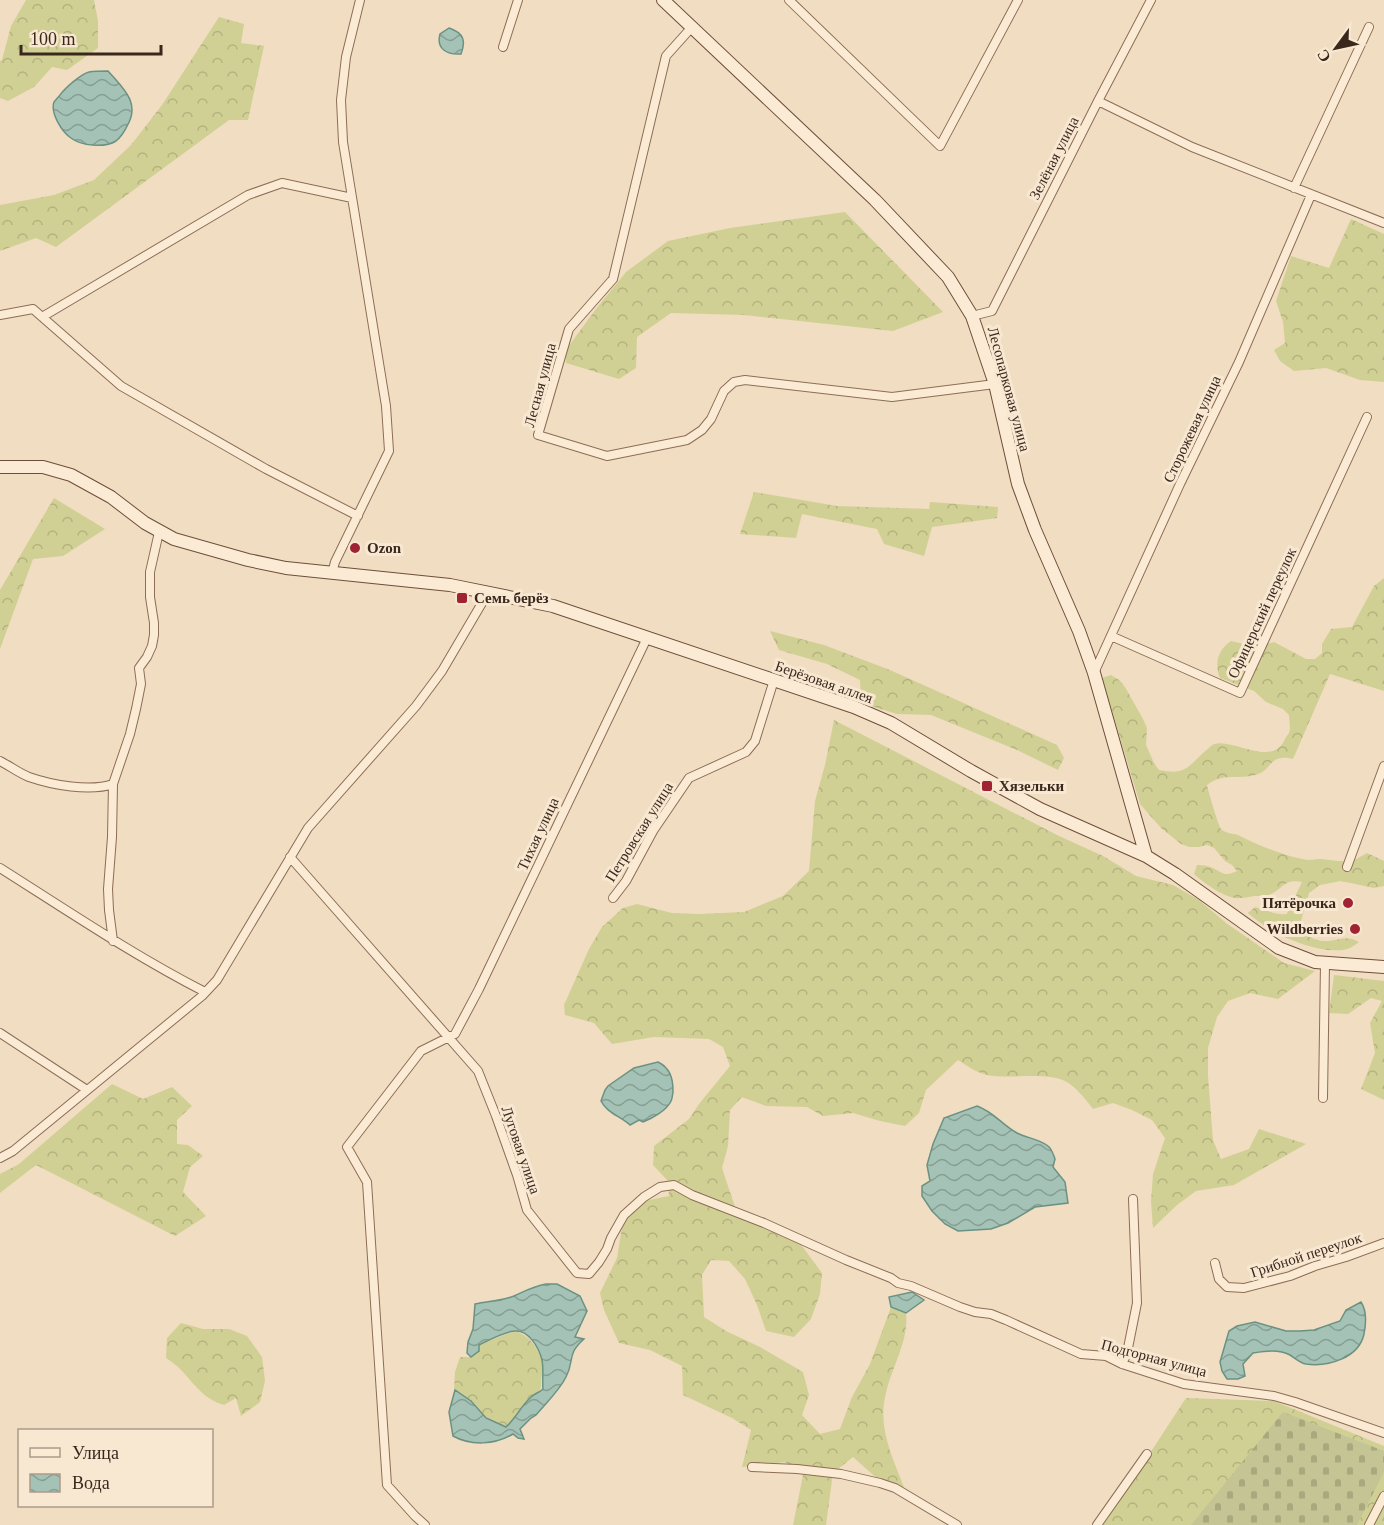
<svg xmlns="http://www.w3.org/2000/svg" width="1384" height="1525" font-family="'Times New Roman',serif">
<style>
.forest{fill:url(#forest-crowns)}
.cemetery{fill:url(#cemetery-stones)}
.water{fill:url(#water-waves);stroke:#6a9283;stroke-width:1.5}
.lines{fill:none;stroke-linecap:round;stroke-linejoin:round}
.street-casing{stroke:#8c6d57;stroke-width:10}
.secondary-casing{stroke:#6e4e3b;stroke-width:14}
.street{stroke:#fbebd5;stroke-width:8}
.secondary{stroke:#fbebd5;stroke-width:12}
.poi-dot{fill:#9f2333;stroke:#f8e8d2;stroke-width:2}
.labels{text-anchor:middle;dominant-baseline:central;stroke-width:6;stroke-linejoin:round;paint-order:stroke}
.street-label{font-size:15px;fill:#3b281d;stroke:#f8e8d2}
.poi-label{font-size:15px;font-weight:bold;fill:#3b281d;stroke:#f8e8d2;text-anchor:start}
</style>
<defs>
<pattern id="forest-crowns" width="20" height="18" patternUnits="userSpaceOnUse" patternTransform="scale(1.5)"><rect width="20" height="18" fill="#d0d094"/><path d="M2 6a3 3 0 1 1 6 0M12 15a3 3 0 1 1 6 0" fill="none" stroke="#b4b37f"/></pattern>
<pattern id="cemetery-stones" width="16" height="16" patternUnits="userSpaceOnUse" patternTransform="scale(1.5)"><rect width="16" height="16" fill="#c4c494"/><path d="M2 7V4a2 2 0 0 1 4 0v3zM10 15v-3a2 2 0 0 1 4 0v3z" fill="#a9a87f"/></pattern>
<pattern id="water-waves" width="16" height="10" patternUnits="userSpaceOnUse" patternTransform="scale(1.5)"><rect width="16" height="10" fill="#a4c3b6"/><path d="M0 5q4-4 8 0t8 0" fill="none" stroke="#879e93"/></pattern>
</defs>
<rect width="100%" height="100%" fill="#f1ddc1"/>
<!-- forest -->
<path class="forest" d="M 26,0 L 94,0 L 98,21 L 98,48 L 67,70 L 52,67 L 34,87 L 8,101 L 0,98 L 0,61 L 2,60 L 11,26 Z
M 219,17 L 244,24 L 241,43 L 264,46 L 248,120 L 229,120 L 56,247 L 36,238 L 0,251 L 0,205 L 54,195 L 94,180 L 131,145 L 162,105 Z
M 845,212 L 943,312 L 893,331 L 744,315 L 671,313 L 637,337 L 636,368 L 619,379 L 566,363 L 565,351 L 596,309 L 626,272 L 668,241 L 730,228 Z
M 1351,219 L 1384,234 L 1384,382 L 1360,380 L 1326,368 L 1294,371 L 1280,361 L 1274,350 L 1285,343 L 1283,322 L 1276,301 L 1291,256 L 1329,268 Z
M 754,492 L 837,506 L 929,509 L 930,502 L 998,507 L 997,518 L 932,527 L 924,556 L 884,544 L 877,529 L 802,514 L 796,538 L 740,534 Z
M 54,498 L 105,529 L 63,556 L 33,559 L 0,649 L 0,590 Z
M 1384,578 L 1384,691 L 1330,674 L 1293,759 C 1268,753 1273,771 1255,775 C 1236,780 1224,772 1207,785 C 1208,790 1218,825 1221,829 C 1226,834 1232,833 1238,835 C 1257,845 1287,857 1308,860 C 1313,860 1317,859 1322,859 C 1333,860 1344,863 1354,860 C 1359,858 1363,855 1367,853 L 1384,861 L 1384,886 L 1374,888 L 1341,881 L 1320,885 L 1309,893 C 1307,903 1299,923 1300,931 C 1308,936 1316,941 1324,941 C 1338,941 1346,934 1359,942 C 1354,946 1349,949 1343,950 C 1312,953 1270,933 1248,913 L 1255,907 C 1266,909 1275,916 1287,914 C 1292,903 1297,892 1302,882 C 1285,879 1285,886 1273,893 C 1267,897 1261,896 1254,896 C 1248,897 1241,899 1235,898 C 1222,896 1204,883 1194,874 L 1197,865 C 1200,865 1204,865 1207,866 C 1221,869 1221,879 1237,871 L 1232,865 L 1225,861 L 1214,848 L 1207,845 L 1199,847 L 1189,847 L 1181,844 L 1161,828 L 1140,804 L 1102,678 L 1111,675 L 1119,680 L 1125,687 L 1143,719 L 1147,728 L 1146,745 L 1154,763 L 1159,770 C 1184,775 1186,769 1203,753 C 1207,750 1210,746 1214,744 C 1233,738 1271,767 1284,741 C 1285,738 1287,736 1289,733 C 1291,728 1289,720 1289,715 L 1283,709 L 1266,702 L 1254,691 L 1220,678 C 1214,663 1218,650 1231,641 L 1257,647 L 1274,642 L 1306,659 L 1315,659 L 1322,653 L 1322,644 L 1331,629 L 1352,627 L 1374,586 Z
M 770,631 L 824,645 L 890,670 L 1057,745 L 1064,758 L 1058,770 L 1017,750 L 931,715 L 897,714 L 861,703 L 860,680 L 827,664 L 779,650 Z
M 834,720 L 1057,835 L 1103,856 L 1136,876 L 1173,885 L 1199,900 L 1226,923 L 1284,963 L 1315,971 L 1278,999 L 1250,993 L 1228,1001 L 1217,1017 L 1208,1048 L 1208,1076 L 1213,1140 L 1221,1159 L 1249,1149 L 1259,1129 L 1306,1144 L 1234,1185 L 1196,1191 L 1177,1205 L 1153,1228 L 1151,1202 L 1153,1174 L 1165,1138 L 1152,1120 L 1132,1110 L 1113,1103 L 1093,1109 C 1086,1100 1079,1091 1070,1084 C 1050,1070 1012,1080 987,1075 C 977,1073 966,1065 958,1060 L 926,1090 L 919,1113 L 905,1126 L 880,1121 L 853,1113 L 823,1116 L 807,1107 L 766,1106 L 742,1097 L 730,1110 L 728,1146 L 722,1168 L 738,1216 L 799,1242 L 822,1273 L 820,1294 L 811,1319 L 794,1337 L 766,1331 L 757,1305 L 745,1279 L 729,1261 L 711,1260 L 702,1275 L 704,1317 L 726,1331 L 760,1347 L 803,1372 L 809,1395 L 802,1415 L 820,1434 L 840,1429 L 852,1397 L 870,1364 L 891,1307 L 906,1313 C 909,1341 892,1366 886,1393 C 877,1426 892,1457 904,1487 L 881,1482 L 853,1457 L 833,1473 L 826,1525 L 793,1525 L 803,1475 L 785,1462 L 742,1467 L 751,1430 L 732,1418 L 683,1395 L 682,1366 L 650,1350 L 619,1343 L 604,1310 L 600,1293 L 617,1258 L 622,1227 L 632,1209 L 649,1200 L 669,1196 L 668,1181 L 653,1165 L 654,1146 L 689,1119 L 699,1104 L 730,1066 L 723,1047 L 709,1039 L 654,1037 L 612,1044 L 594,1023 L 565,1015 L 564,1005 L 589,949 L 602,927 L 623,908 L 637,904 L 672,913 L 699,914 L 744,912 L 783,896 L 809,871 L 815,801 L 825,765 Z
M 1334,975 L 1384,981 L 1384,1100 L 1361,1089 L 1375,1053 L 1370,1023 L 1382,1001 L 1371,998 L 1348,1014 L 1329,1013 Z
M 112,1084 L 143,1099 L 172,1087 L 192,1106 L 177,1120 L 177,1144 L 188,1145 L 203,1156 L 190,1167 L 183,1192 L 206,1216 L 175,1236 L 36,1165 L 0,1193 L 0,1174 L 19,1164 Z
M 181,1323 L 203,1329 L 229,1329 L 247,1336 L 262,1357 L 265,1381 L 260,1402 L 241,1416 L 236,1398 L 224,1405 C 204,1399 195,1385 182,1371 C 178,1366 172,1362 166,1358 L 167,1338 Z
M 514,1331 C 529,1334 540,1350 543,1365 C 543,1370 542,1375 541,1380 C 541,1386 542,1388 538,1393 L 533,1395 L 515,1415 L 514,1420 L 506,1427 L 485,1417 L 471,1401 L 454,1389 L 455,1372 L 460,1357 L 471,1357 L 478,1353 L 479,1345 Z
M 1186,1398 L 1274,1401 L 1384,1446 L 1384,1525 L 1103,1525 Z"/>
<!-- cemetery -->
<path class="cemetery" d="M 1283,1412 L 1384,1451 L 1384,1472 L 1357,1525 L 1191,1525 Z"/>
<!-- water -->
<path class="water" d="M 449,28 C 464,33 466,41 461,54 C 447,55 436,49 440,34 Z
M 108,71 C 123,88 141,103 127,126 C 125,131 120,138 116,141 C 105,148 81,146 71,138 C 62,132 50,113 54,102 C 55,101 59,96 60,95 C 65,88 81,74 89,72 C 95,71 102,71 108,71 Z
M 658,1062 C 670,1068 673,1078 673,1091 C 673,1092 672,1100 671,1101 C 667,1110 653,1118 643,1122 L 639,1120 L 630,1125 C 620,1116 607,1113 601,1101 L 605,1090 L 608,1086 L 634,1068 Z
M 977,1106 C 994,1112 1002,1125 1017,1133 C 1026,1138 1040,1139 1048,1146 C 1052,1149 1053,1154 1055,1159 L 1053,1167 L 1065,1182 L 1068,1203 L 1035,1207 L 1008,1223 L 991,1229 L 958,1231 L 945,1224 L 932,1211 L 922,1196 L 922,1186 L 930,1181 L 927,1165 L 933,1144 L 944,1118 Z
M 546,1284 L 557,1284 L 580,1296 L 587,1311 L 575,1337 L 584,1339 C 566,1355 575,1360 566,1377 C 559,1391 546,1403 536,1415 L 531,1418 L 520,1429 L 524,1439 L 518,1438 L 513,1434 C 495,1445 471,1446 453,1436 L 449,1412 L 455,1390 L 471,1401 L 486,1418 L 506,1427 C 516,1418 521,1406 531,1397 C 535,1393 539,1393 543,1389 C 542,1379 544,1370 542,1360 C 539,1348 529,1330 515,1331 C 506,1331 487,1341 479,1345 L 479,1351 L 471,1357 L 467,1353 L 468,1342 L 473,1329 L 475,1304 C 488,1301 501,1301 514,1296 C 525,1291 534,1286 546,1284 Z
M 912,1292 L 924,1300 L 906,1313 L 891,1307 L 889,1297 Z
M 1361,1302 C 1367,1311 1366,1324 1364,1334 C 1359,1358 1328,1367 1306,1364 C 1300,1363 1295,1358 1290,1355 C 1279,1349 1265,1351 1253,1353 L 1243,1364 L 1245,1376 L 1238,1379 L 1227,1379 L 1222,1371 L 1220,1362 L 1229,1331 L 1237,1326 L 1255,1322 L 1286,1331 L 1300,1331 L 1314,1330 L 1340,1321 L 1346,1310 Z"/>
<g class="lines">
<!-- street casing -->
<g class="street-casing">
<path id="street" d="M 789,0 L 940,146 L 1018,0
M 692,27 L 666,56 L 613,279 L 569,329 L 538,435 L 607,456 L 687,440 L 702,430 L 711,419 L 724,391 L 734,382 L 745,380 L 892,397 L 995,384
M 503,47 L 518,0
M 1098,101 L 1192,147 L 1384,223
M 1294,188 L 1369,27
M 0,315 L 33,309 L 121,386 L 266,469 L 358,516
M 972,316 L 992,311 L 1098,101 L 1151,0
M 42,317 L 248,195 L 282,183 L 352,198
M 332,573 L 335,562 L 389,451 L 386,406 L 343,142 L 341,100 L 346,57 L 360,0
M 1111,636 L 1240,693 L 1367,417
M 1094,673 L 1180,484 L 1239,362 L 1311,195
M 0,761 C 10,766 19,773 29,777 C 52,785 90,792 113,784
M 290,857 L 478,1071 L 496,1116 L 517,1175 L 527,1210 L 577,1273 L 589,1274 L 599,1262 L 607,1249 L 611,1238 L 624,1215 L 644,1197 L 660,1187 L 674,1185 L 692,1195 L 764,1223 L 846,1260 L 891,1278 L 898,1283 L 911,1286 L 960,1307 L 975,1312 L 991,1314 L 1006,1320 L 1081,1354 L 1106,1356 L 1122,1364 L 1184,1384 L 1274,1396 L 1295,1402 L 1384,1433
M 1347,867 L 1384,766
M 0,868 C 68,911 133,955 205,992
M 613,898 L 626,881 L 653,831 L 689,778 L 746,752 L 755,741 L 774,680
M 113,941 L 109,910 L 108,889 L 112,837 L 113,784 L 130,734 L 136,709 L 141,684 L 139,668 L 147,657 L 152,646 L 154,635 L 154,623 L 150,597 L 150,572 L 159,532
M 0,1033 L 87,1090
M 1323,1098 L 1325,963
M 0,1158 L 13,1151 L 202,996 L 217,980 L 308,828 L 416,706 L 442,671 L 482,603 L 484,592
M 1215,1263 L 1219,1279 L 1227,1287 L 1244,1288 L 1290,1276 L 1315,1266 L 1346,1257 L 1384,1243
M 1122,1364 L 1127,1353 L 1137,1303 L 1133,1199
M 752,1467 L 797,1469 L 841,1474 L 880,1483 L 895,1488 L 957,1525
M 425,1525 L 415,1516 L 387,1485 L 367,1182 L 347,1147 L 421,1051 L 455,1034 L 479,989 L 647,638
M 1097,1525 L 1147,1454
M 1369,1525 L 1384,1496"/>
</g>
<!-- secondary casing -->
<g class="secondary-casing">
<path id="secondary" d="M 663,0 L 875,200 L 948,277 L 972,316 L 995,384 L 1018,484 L 1035,530 L 1079,631 L 1094,673 L 1146,856
M 0,467 L 43,467 L 71,475 L 111,497 L 145,523 L 174,539 L 248,560 L 286,568 L 450,585 L 553,606 L 854,707 L 891,723 L 971,771 L 1040,809 L 1146,856 L 1175,874 L 1279,948 L 1315,962 L 1384,967"/>
</g>
<!-- street -->
<use href="#street" class="street"/>
<!-- secondary -->
<use href="#secondary" class="secondary"/>
</g>
<!-- markers -->
<g class="poi-dot">
<circle cx="355" cy="548" r="6"/>
<rect x="456" y="592" width="12" height="12" rx="3"/>
<rect x="981" y="780" width="12" height="12" rx="3"/>
<circle cx="1348" cy="903" r="6"/>
<circle cx="1355" cy="929" r="6"/>
</g>
<g class="labels">
<!-- street labels -->
<g class="street-label">
<text transform="translate(1054 158) rotate(-63)">Зелёная улица</text>
<text transform="translate(540 385) rotate(-75)">Лесная улица</text>
<text transform="translate(1009 389) rotate(75)">Лесопарковая улица</text>
<text transform="translate(1192 429) rotate(-65)">Сторожевая улица</text>
<text transform="translate(1262 613) rotate(-65)">Офицерский переулок</text>
<text transform="translate(824 682) rotate(19)">Берёзовая аллея</text>
<text transform="translate(639 832) rotate(-58)">Петровская улица</text>
<text transform="translate(538 834) rotate(-65)">Тихая улица</text>
<text transform="translate(521 1150) rotate(71)">Луговая улица</text>
<text transform="translate(1306 1255) rotate(-18)">Грибной переулок</text>
<text transform="translate(1154 1358) rotate(15)">Подгорная улица</text>
</g>
<!-- poi labels -->
<g class="poi-label">
<text x="367" y="548">Ozon</text>
<text x="474" y="598">Семь берёз</text>
<text x="999" y="786">Хязельки</text>
<text x="1336" y="903" text-anchor="end">Пятёрочка</text>
<text x="1343" y="929" text-anchor="end">Wildberries</text>
</g>
</g>
<!-- legend -->
<rect x="18" y="1429" width="195" height="78" fill="#f8e8d2" stroke="#ac9b8a" stroke-width="1.5"/>
<rect x="30" y="1448" width="30" height="9" fill="#fbebd5" stroke="#ac9b8a" stroke-width="1.5"/>
<text x="72" y="1459" font-size="18" fill="#3b281d">Улица</text>
<rect x="30" y="1474" width="30" height="18" fill="url(#water-waves)" stroke="#ac9b8a" stroke-width="1.5"/>
<text x="72" y="1489" font-size="18" fill="#3b281d">Вода</text>
<!-- north arrow -->
<g transform="translate(1336 48) rotate(237)" stroke="#f8e8d2" stroke-width="4.5" paint-order="stroke">
<path d="M0-4.5L10 22L0 15L-10 22Z" fill="#3b281d"/>
<text y="-9" font-size="16" font-weight="bold" text-anchor="middle" fill="#3b281d">С</text>
</g>
<!-- scale -->
<path d="M21 45v9h140v-9" fill="none" stroke="#3b281d" stroke-width="3"/>
<text x="30" y="45" font-size="18" fill="#3b281d" stroke="#f8e8d2" stroke-width="4.5" paint-order="stroke">100 m</text>
</svg>
